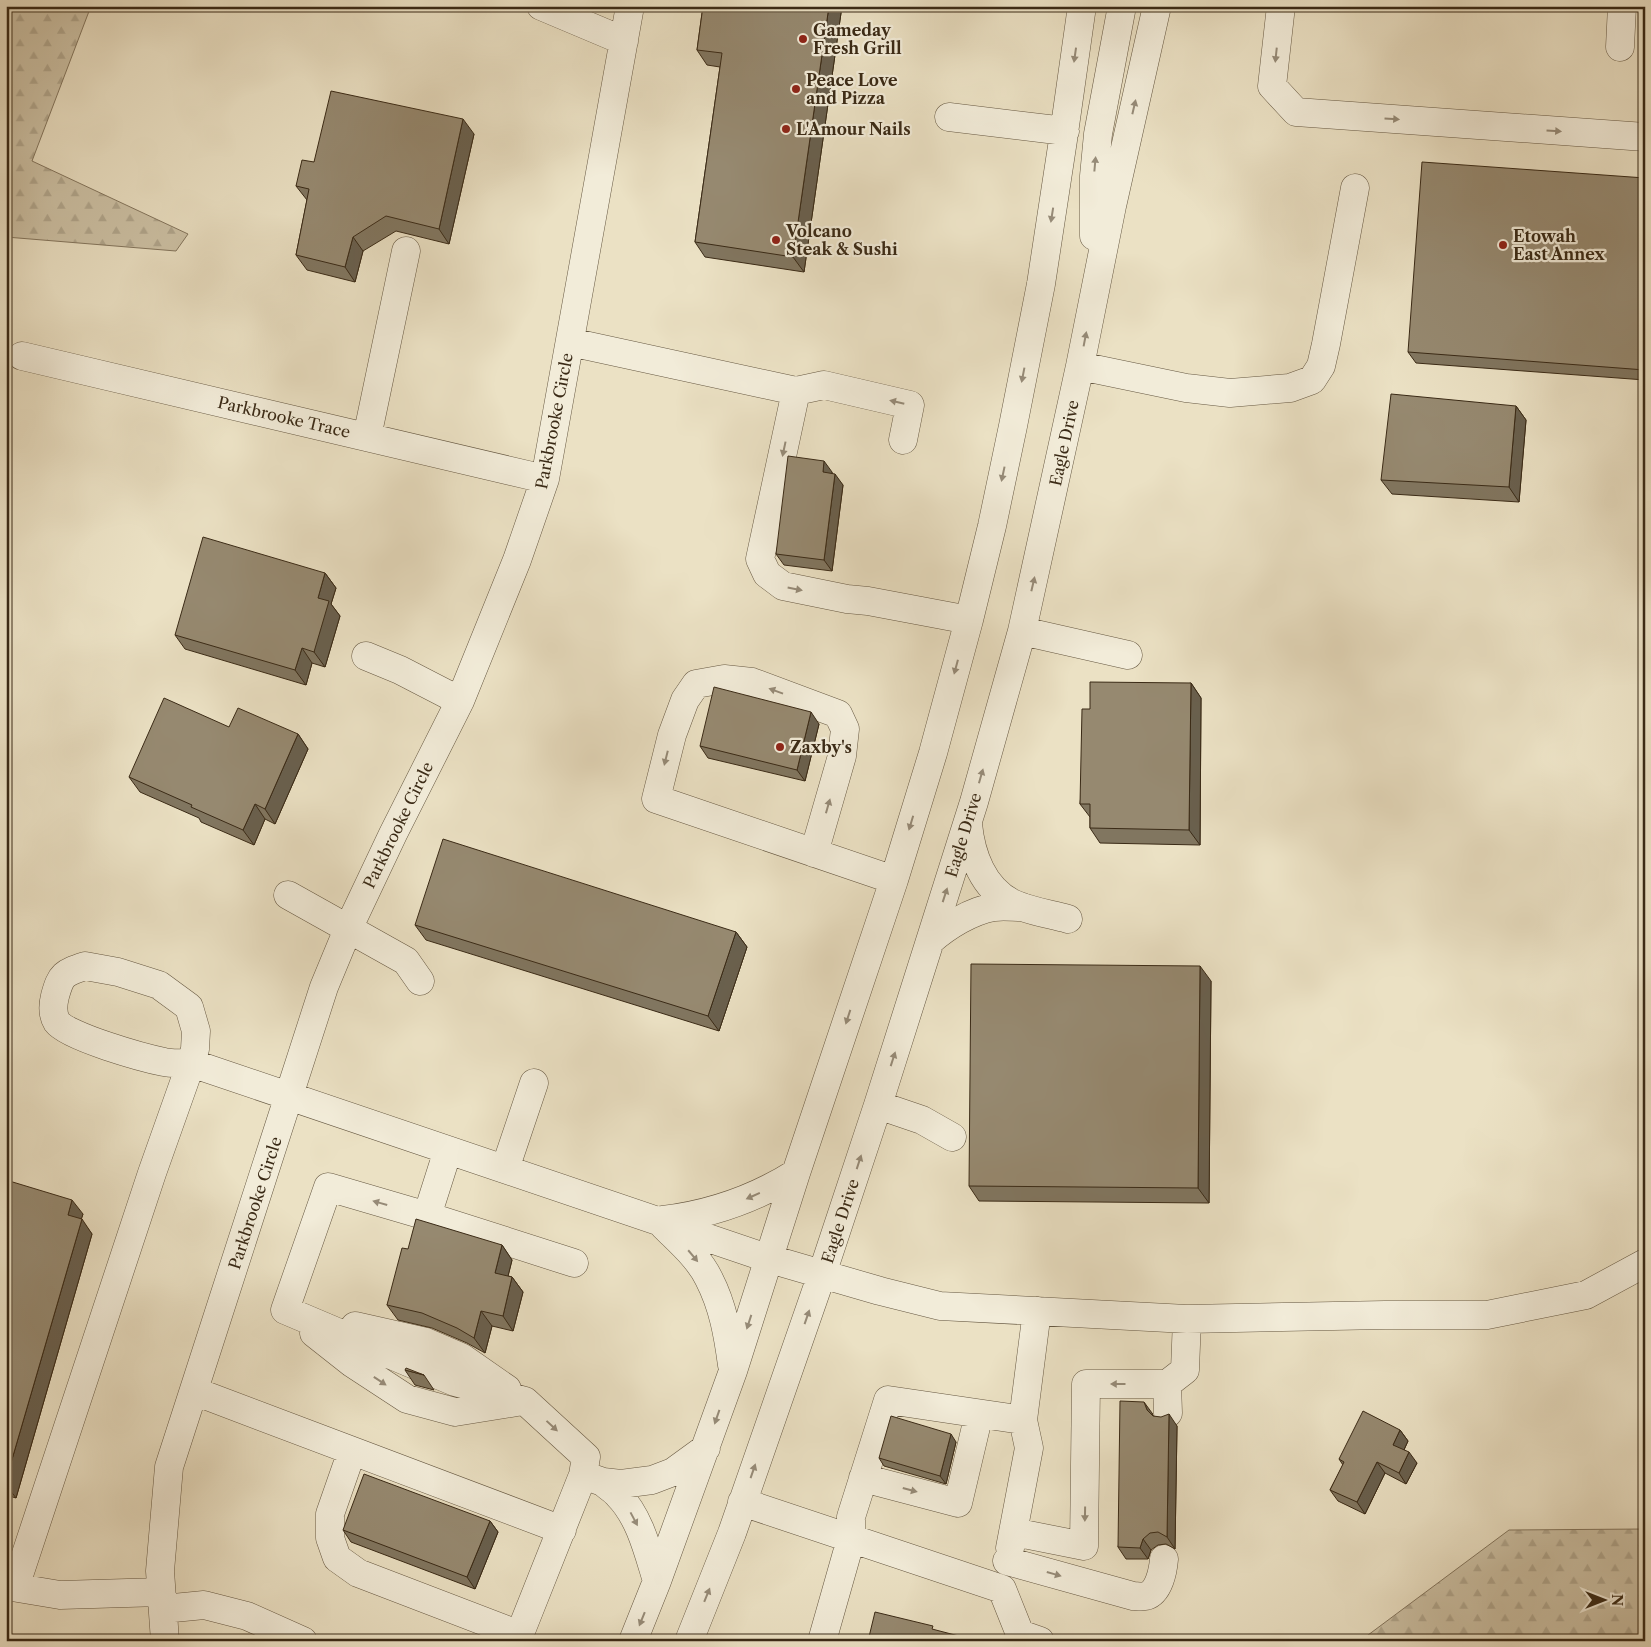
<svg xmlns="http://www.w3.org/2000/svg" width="1651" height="1647" font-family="'Libre Caslon Text',serif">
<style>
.forest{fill:url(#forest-firs);stroke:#84765e}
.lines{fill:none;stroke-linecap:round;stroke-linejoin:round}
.minor-casing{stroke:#665842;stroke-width:29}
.minor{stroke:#f2ecd9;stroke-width:28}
.wall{fill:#817660;stroke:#3a2a16}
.shaded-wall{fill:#69604e;stroke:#3a2a16}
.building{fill:#968970;stroke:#3a2a16}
.oneway{fill:#968b78}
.poi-dot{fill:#8f2418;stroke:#f2ecd9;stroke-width:2}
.labels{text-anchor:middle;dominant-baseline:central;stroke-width:4.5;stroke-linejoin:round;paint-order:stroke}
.poi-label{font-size:16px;font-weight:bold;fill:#3a2a16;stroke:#f2ecd9;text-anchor:start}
.street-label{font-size:16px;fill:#3a2a16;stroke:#f2ecd9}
</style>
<defs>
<pattern id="forest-firs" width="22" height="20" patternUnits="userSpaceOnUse" patternTransform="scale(1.25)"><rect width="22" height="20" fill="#cdc2a6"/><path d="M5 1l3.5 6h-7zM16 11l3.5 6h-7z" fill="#b1a78e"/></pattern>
</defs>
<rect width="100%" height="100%" fill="#ebe1c4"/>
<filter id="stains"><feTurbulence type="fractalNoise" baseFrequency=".004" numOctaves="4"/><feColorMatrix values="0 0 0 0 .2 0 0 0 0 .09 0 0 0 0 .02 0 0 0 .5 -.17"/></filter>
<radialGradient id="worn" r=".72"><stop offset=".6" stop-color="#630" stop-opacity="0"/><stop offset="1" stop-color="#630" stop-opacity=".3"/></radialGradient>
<!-- forest -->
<path class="forest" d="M 6,6 L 91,6 L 32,161 L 188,234 L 176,251 L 6,237 Z
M 1645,1529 L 1645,1641 L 1360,1641 L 1509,1530 Z"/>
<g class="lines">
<!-- minor casing -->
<g class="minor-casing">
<path id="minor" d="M 541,6 L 624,41
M 1281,6 L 1272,86 L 1296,112 L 1645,137
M 1620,47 L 1622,6
M 949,117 L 1065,131
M 1094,236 L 1094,176 L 1098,134 L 1122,6
M 570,342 L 796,391
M 22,356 L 545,479
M 1080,366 L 1186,388 L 1230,393 L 1290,388 L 1312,380 L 1321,366 L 1326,344 L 1355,188
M 367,437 L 406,251
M 903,440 L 910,405 L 824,385 L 796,391 L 760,559 L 767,574 L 783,586 L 847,599 L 868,601 L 969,620
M 1022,631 L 1128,655
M 366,656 L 400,670 L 460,701
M 968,824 C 971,855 983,888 1012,903 C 1029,911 1050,914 1068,919
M 814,853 L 842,756 L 845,729 L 838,714 L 752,682 L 724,679 L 696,684 L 685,700 L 672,735 L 656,799 L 894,880
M 288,895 L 406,961 L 420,981
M 930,941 C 947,926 971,911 994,907 C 1003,906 1013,907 1022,907
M 85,966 L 118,972 L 159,985 L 189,1007 L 196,1031 L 195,1049 L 191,1063 C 182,1063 172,1064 164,1062 C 144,1058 68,1037 57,1022 C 52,1014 53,1004 55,996 C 61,974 64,973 85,966 Z
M 878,1105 L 922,1120 L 952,1137
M 505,1169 L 534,1083
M 427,1216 L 448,1150
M 663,1220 C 712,1214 755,1199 796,1173
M 664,1226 C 680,1242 699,1258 709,1279 C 723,1306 728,1335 732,1365
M 355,1326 L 426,1342 L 461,1357 L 507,1389
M 314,1333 L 352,1363 L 407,1399 L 455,1412 L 517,1402
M 1167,1384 L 1168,1413
M 194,1391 L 562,1530
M 352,1451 L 330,1514 L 330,1538 L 337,1558 L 358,1573 L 520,1635
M 583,1475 L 603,1482 L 621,1484 L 652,1480 L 673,1472 L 706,1448
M 863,1478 L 958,1503 L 979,1414
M 603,1482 C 608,1487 614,1490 618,1495 C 640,1517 648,1552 657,1581
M 742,1502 L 1002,1589 L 1020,1634 L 1040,1641
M 1013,1532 L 1084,1546 L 1086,1384 L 1167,1384 L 1185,1370 L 1187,1319
M 1010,1548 L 1029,1448 L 1023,1420
M 1007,1561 L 1133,1596 C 1136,1596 1142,1597 1146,1596 C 1159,1592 1163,1571 1164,1559
M 6,1586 L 60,1595 L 161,1592
M 15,1587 L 152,1173 L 191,1063 L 770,1259 L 880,1291 L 940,1306 L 1187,1319 L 1385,1315 L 1487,1315 L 1586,1295 L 1645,1263
M 163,1609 L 204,1605 L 247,1616 L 303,1641
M 165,1641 L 160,1571 L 169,1467 L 324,987 L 348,929 L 393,834 L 460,701 L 517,560 L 545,479 L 630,6
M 517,1641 L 583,1475 L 586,1457 L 525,1401 L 455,1382 L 285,1310 L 328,1187 L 427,1216 L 574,1263
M 633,1641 L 657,1581 L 733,1371 L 796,1173 L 894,880 L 933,753 L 969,620 L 992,526 L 1013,426 L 1041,284 L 1063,140 L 1082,6
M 689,1641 L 732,1533 L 822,1274 L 878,1105 L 974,802 L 1022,631 L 1080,366 L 1112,206 L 1157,6
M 822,1641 L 851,1539 L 851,1517 L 888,1400 L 1023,1420 L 1037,1311"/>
</g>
<!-- minor -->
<use href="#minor" class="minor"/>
</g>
<!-- wall -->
<path class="wall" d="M 703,6 L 842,6 L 804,272 L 705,257 L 695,242 L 720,67 L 707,65 L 697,50 Z
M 474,134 L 449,244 L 396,231 L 363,251 L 355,282 L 307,270 L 296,255 L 307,200 L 296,186 L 314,162 Z
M 1645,178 L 1645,380 L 1416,363 L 1408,352 Z
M 1516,406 L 1526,420 L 1519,502 L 1392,494 L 1381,480 Z
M 832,472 L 832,473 L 843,485 L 832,571 L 784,565 L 776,554 Z
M 325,573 L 336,588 L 331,604 L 340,616 L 325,667 L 312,663 L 306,685 L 185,649 L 175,635 Z
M 1191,683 L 1201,698 L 1200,845 L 1100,843 L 1090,828 L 1090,817 L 1080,804 L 1090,709 Z
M 819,724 L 805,781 L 708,758 L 700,746 Z
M 298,734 L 308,749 L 275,824 L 265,819 L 254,845 L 201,822 L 199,818 L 140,792 L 129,777 Z
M 415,925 L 736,932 L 747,947 L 719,1031 L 426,940 Z
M 1211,981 L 1209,1203 L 979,1201 L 969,1186 Z
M 6,1180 L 83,1214 L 81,1219 L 92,1234 L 16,1498 L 6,1495 Z
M 502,1245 L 512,1260 L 508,1276 L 512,1277 L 523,1292 L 513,1331 L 492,1326 L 485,1353 L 467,1343 L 432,1328 L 398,1320 L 387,1305 L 408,1249 Z
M 405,1370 L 424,1375 L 434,1390 L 415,1385 Z
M 1152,1413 L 1153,1416 L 1177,1426 L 1175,1549 L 1166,1544 L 1158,1545 L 1151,1550 L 1148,1559 L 1126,1559 L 1118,1547 Z
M 1400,1430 L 1408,1441 L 1404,1450 L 1417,1463 L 1406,1484 L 1385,1473 L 1365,1514 L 1338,1501 L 1330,1490 L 1343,1465 L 1339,1459 Z
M 956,1442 L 946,1484 L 884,1466 L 879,1458 Z
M 490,1521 L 498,1532 L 475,1589 L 351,1542 L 343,1530 Z"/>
<!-- shaded-wall -->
<path class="shaded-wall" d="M 829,6 L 842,6 L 804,272 L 793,257 Z
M 463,119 L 474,134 L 449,244 L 439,229 Z
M 353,237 L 363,251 L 355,282 L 345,267 Z
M 1516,406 L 1526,420 L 1519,502 L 1509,487 Z
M 824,461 L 832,472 L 831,483 L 823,472 Z
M 835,474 L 843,485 L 832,571 L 824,560 Z
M 325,573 L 336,588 L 331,604 L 340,616 L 325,667 L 314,652 L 318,598 Z
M 302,648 L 312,663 L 306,685 L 295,670 Z
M 1191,683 L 1201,698 L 1200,845 L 1189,830 Z
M 811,712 L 819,724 L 805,781 L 797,770 Z
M 298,734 L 308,749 L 275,824 L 265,809 Z
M 255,804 L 265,819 L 254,845 L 243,830 Z
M 736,932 L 747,947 L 719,1031 L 708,1016 Z
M 1200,966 L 1211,981 L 1209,1203 L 1198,1188 Z
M 72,1200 L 83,1214 L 78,1230 L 68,1215 Z
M 82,1219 L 92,1234 L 16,1498 L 6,1485 L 6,1480 Z
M 502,1245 L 512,1260 L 505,1288 L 495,1273 Z
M 512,1277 L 523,1292 L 513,1331 L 503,1316 Z
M 481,1311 L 492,1326 L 485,1353 L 474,1338 Z
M 1144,1402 L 1152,1413 L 1155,1421 L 1147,1410 Z
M 1169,1414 L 1177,1426 L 1175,1549 L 1167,1537 Z
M 1400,1430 L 1408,1441 L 1401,1456 L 1393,1445 Z
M 951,1434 L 956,1442 L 946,1484 L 940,1476 Z
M 1409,1452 L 1417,1463 L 1406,1484 L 1399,1473 Z
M 1377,1462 L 1385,1473 L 1365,1514 L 1357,1502 Z
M 490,1521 L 498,1532 L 475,1589 L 467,1577 Z
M 1143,1539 L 1151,1550 L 1148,1559 L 1140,1548 Z"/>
<!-- building -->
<path class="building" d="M 703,6 L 829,6 L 793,257 L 695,242 L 722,53 L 697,50 Z
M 331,91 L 463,119 L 439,229 L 386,216 L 353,237 L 345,267 L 296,255 L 309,189 L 296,186 L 302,160 L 314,162 Z
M 1422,162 L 1645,178 L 1645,370 L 1408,352 Z
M 1391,394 L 1516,406 L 1509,487 L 1381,480 Z
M 788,456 L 824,461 L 823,472 L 835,474 L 824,560 L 776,554 Z
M 203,537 L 325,573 L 318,598 L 329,601 L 314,652 L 302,648 L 295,670 L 175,635 Z
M 1090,682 L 1191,683 L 1189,830 L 1090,828 L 1090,804 L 1080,804 L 1082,709 L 1090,709 Z
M 714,687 L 811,712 L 797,770 L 700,746 Z
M 164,698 L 229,727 L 238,708 L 298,734 L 265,809 L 255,804 L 243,830 L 191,807 L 192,805 L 129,777 Z
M 443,839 L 736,932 L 708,1016 L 415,925 Z
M 971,964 L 1200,966 L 1198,1188 L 969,1186 Z
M 6,1180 L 72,1200 L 68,1215 L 82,1219 L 6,1480 L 6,1368 L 9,1357 L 6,1356 Z
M 416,1219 L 502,1245 L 495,1273 L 512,1277 L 503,1316 L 481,1311 L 474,1338 L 457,1328 L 422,1313 L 387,1305 L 402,1248 L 408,1249 Z
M 406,1368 L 424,1375 L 405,1370 Z
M 1120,1401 L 1144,1402 L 1147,1410 L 1153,1416 L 1161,1417 L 1169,1414 L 1167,1537 L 1158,1532 L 1150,1533 L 1143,1539 L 1140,1548 L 1118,1547 Z
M 1363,1411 L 1400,1430 L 1393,1445 L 1409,1452 L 1399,1473 L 1377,1462 L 1357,1502 L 1330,1490 L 1344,1462 L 1339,1459 Z
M 891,1416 L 951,1434 L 940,1476 L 879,1458 Z
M 364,1474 L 490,1521 L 467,1577 L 343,1530 Z
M 875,1612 L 933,1626 L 932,1629 L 978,1641 L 868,1641 Z"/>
<!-- one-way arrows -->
<defs><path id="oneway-solid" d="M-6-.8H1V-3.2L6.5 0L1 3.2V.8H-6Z" transform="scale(1.25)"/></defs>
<g class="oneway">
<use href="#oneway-solid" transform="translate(1075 55) rotate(98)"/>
<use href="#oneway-solid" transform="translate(1276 55) rotate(96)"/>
<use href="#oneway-solid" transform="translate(1134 107) rotate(-77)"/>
<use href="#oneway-solid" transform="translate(1392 119) rotate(4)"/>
<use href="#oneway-solid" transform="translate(1554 131) rotate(4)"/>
<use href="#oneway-solid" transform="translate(1095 164) rotate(-85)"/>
<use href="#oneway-solid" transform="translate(1052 215) rotate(99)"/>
<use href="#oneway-solid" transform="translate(1085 339) rotate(-79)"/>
<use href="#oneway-solid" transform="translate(1023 375) rotate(101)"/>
<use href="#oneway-solid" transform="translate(897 402) rotate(-167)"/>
<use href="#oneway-solid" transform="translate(784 449) rotate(102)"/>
<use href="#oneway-solid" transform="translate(1003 474) rotate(102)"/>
<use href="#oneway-solid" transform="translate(1033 584) rotate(-77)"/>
<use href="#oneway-solid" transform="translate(795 589) rotate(11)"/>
<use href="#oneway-solid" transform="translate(956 667) rotate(105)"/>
<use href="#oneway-solid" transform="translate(776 691) rotate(-160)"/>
<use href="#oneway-solid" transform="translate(666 758) rotate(104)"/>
<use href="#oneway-solid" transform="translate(981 776) rotate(-74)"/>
<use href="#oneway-solid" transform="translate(828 806) rotate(-74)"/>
<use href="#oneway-solid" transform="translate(911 823) rotate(107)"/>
<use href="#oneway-solid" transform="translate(945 895) rotate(-72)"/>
<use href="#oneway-solid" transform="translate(848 1017) rotate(108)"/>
<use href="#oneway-solid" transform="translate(893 1059) rotate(-72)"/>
<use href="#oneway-solid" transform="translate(859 1162) rotate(-72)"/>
<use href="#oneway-solid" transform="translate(753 1196) rotate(156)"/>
<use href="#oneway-solid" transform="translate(380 1203) rotate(-164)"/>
<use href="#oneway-solid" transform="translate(693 1256) rotate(50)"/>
<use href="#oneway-solid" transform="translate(807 1317) rotate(-71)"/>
<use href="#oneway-solid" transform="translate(749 1322) rotate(108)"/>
<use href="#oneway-solid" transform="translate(380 1381) rotate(34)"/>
<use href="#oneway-solid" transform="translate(1118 1384) rotate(-180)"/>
<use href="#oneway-solid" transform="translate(717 1417) rotate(109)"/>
<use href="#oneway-solid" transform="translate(552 1426) rotate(43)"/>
<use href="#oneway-solid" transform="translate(753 1471) rotate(-71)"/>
<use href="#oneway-solid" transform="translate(910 1490) rotate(15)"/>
<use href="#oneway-solid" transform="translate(1085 1514) rotate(91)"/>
<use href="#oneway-solid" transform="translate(634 1519) rotate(62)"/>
<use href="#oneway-solid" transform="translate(1054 1574) rotate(16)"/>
<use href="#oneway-solid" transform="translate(707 1595) rotate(-68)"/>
<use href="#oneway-solid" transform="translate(642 1619) rotate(112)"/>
</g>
<!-- markers -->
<g class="poi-dot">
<circle cx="803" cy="39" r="5"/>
<circle cx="796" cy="89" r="5"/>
<circle cx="786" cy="129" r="5"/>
<circle cx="776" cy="240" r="5"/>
<circle cx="1503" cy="245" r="5"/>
<circle cx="780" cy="747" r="5"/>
</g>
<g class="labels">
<!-- poi labels -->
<g class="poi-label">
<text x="813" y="30">Gameday<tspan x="813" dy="18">Fresh Grill</tspan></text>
<text x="806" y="80">Peace Love<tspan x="806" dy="18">and Pizza</tspan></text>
<text x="796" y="129">L'Amour Nails</text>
<text x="786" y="231">Volcano<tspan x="786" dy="18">Steak &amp; Sushi</tspan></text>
<text x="1513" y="236">Etowah<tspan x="1513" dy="18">East Annex</tspan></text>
<text x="790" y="747">Zaxby's</text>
</g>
<!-- street labels -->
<g class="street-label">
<text transform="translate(284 417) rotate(13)">Parkbrooke Trace</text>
<text transform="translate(554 421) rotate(-79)">Parkbrooke Circle</text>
<text transform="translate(1064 443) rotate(-78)">Eagle Drive</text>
<text transform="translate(398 825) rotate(-64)">Parkbrooke Circle</text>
<text transform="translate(963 835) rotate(-73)">Eagle Drive</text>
<text transform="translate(255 1203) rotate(-72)">Parkbrooke Circle</text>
<text transform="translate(840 1221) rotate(-72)">Eagle Drive</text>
</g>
</g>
<!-- margin -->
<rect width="1651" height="1647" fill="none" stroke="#ebe1c4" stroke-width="25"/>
<rect x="8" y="8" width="1636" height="1632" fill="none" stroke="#3a2a16" stroke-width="2.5"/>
<rect x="12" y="12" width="1626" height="1622" fill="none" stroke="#3a2a16"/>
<!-- north arrow -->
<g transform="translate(1604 1600) rotate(90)" stroke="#f2ecd9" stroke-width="4" paint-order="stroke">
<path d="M0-4L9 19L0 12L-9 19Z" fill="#3a2a16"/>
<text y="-8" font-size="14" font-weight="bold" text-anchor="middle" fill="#3a2a16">N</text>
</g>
<rect width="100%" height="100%" filter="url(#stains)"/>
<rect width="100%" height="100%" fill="url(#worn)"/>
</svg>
